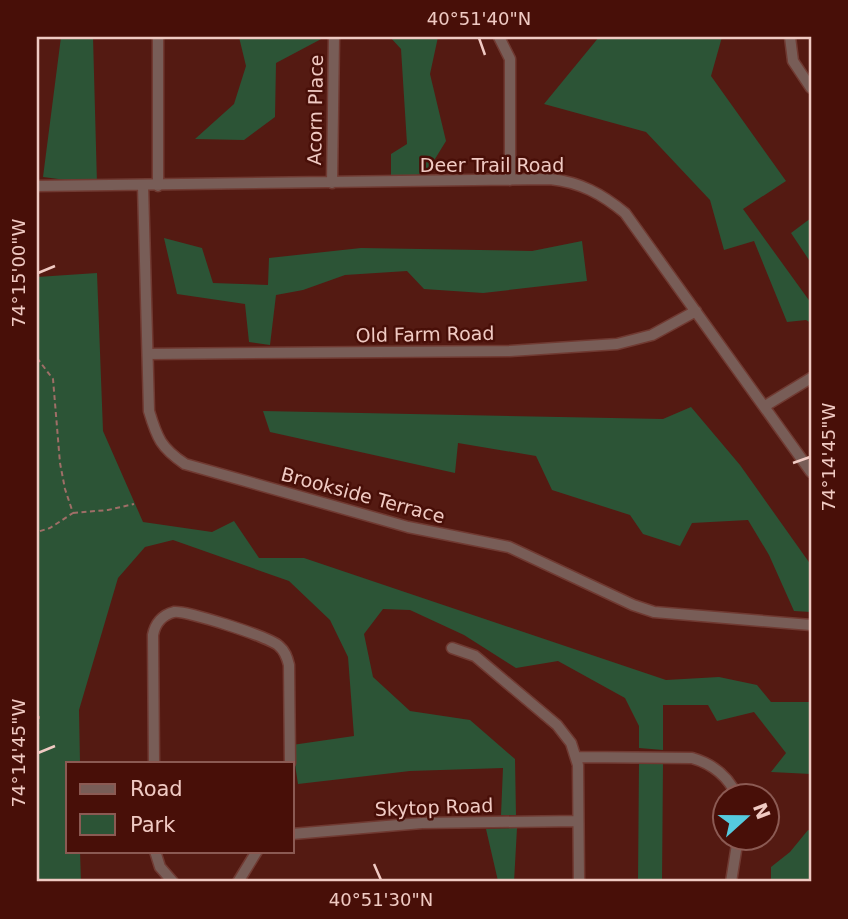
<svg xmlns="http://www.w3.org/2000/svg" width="848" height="919" font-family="'DejaVu Sans',sans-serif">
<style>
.green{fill:#2c5436}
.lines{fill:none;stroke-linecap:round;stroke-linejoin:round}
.minor-casing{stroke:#703a32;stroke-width:13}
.path{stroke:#9f6e67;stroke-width:2;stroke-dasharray:5 3.5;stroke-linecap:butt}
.minor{stroke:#785d57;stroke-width:10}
.ticks{fill:none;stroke:#f0cac3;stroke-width:2.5}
.labels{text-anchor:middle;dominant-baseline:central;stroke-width:5;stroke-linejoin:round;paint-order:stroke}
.street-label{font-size:19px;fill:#f0cac3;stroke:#480f08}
.neatline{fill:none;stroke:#f0cac3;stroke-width:2.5}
.ticks-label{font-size:18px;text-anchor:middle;fill:#f0cac3}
</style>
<rect width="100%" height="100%" fill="#541a12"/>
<!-- green -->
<path class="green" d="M 61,37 L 93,37 L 97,184 L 43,177 Z
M 239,37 L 325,37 L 276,63 L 275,117 L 244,140 L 195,139 L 234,104 L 246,66 Z
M 390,37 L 438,37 L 430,74 L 446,141 L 427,172 L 402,179 L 391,176 L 391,154 L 407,144 L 401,49 Z
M 599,37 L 722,37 L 711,76 L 786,181 L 743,209 L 811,303 L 811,323 L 806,320 L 787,322 L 754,241 L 724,250 L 710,200 L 646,132 L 544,104 Z
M 811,218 L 811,263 L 791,233 Z
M 164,238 L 202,248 L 213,283 L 268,285 L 269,258 L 361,248 L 532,251 L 582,241 L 587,281 L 483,293 L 424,289 L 407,271 L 345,275 L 303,290 L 276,295 L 270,345 L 249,342 L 245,304 L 177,294 Z
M 97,273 L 103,431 L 143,522 L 212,532 L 234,521 L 259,558 L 304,558 L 666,680 L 719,677 L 757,685 L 771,702 L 811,702 L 811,774 L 771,772 L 786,753 L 754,712 L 717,721 L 708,705 L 663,705 L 663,750 L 639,748 L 639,726 L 625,698 L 558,661 L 516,668 L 464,635 L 410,610 L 383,609 L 364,634 L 373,677 L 410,711 L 470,720 L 515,759 L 516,815 L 501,815 L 503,768 L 410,771 L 298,784 L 292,745 L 354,736 L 348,657 L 330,620 L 289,581 L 173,540 L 145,547 L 118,578 L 79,710 L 80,763 L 68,763 L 68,851 L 80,851 L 81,882 L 37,882 L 37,277 Z
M 691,407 L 740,465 L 811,565 L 811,612 L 794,611 L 769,555 L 748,520 L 692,523 L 680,546 L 643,534 L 630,515 L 552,490 L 536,456 L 458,443 L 455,473 L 270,432 L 263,411 L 663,419 Z
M 639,763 L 663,763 L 662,882 L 638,882 Z
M 517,828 L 514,882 L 467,882 L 498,881 L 486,829 Z
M 808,830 L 811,831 L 811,882 L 771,882 L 771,867 L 790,852 Z"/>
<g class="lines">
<!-- minor casing -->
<g class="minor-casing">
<path id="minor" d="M 499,37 L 510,59 L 510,180
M 790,37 L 793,61 L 811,88
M 332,183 L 334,37
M 37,186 L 550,179 C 580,182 602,194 625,213 L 811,472
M 143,186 L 149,411 C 157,438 161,448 185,464 L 408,527 L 509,547 L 633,605 L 654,612 L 811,625
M 158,186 L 158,37
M 148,354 L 510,351 L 617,344 L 652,335 L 696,311
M 765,406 L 811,378
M 452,648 L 475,656 L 557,725 L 571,743 L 578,765 L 579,882
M 577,757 L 692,758 C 713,764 728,776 737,796
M 154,763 L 153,635 C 155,624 162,615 174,612 C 185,610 270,637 279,646 C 285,651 287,657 289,665 L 290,763
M 292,834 L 422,823 L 578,821
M 155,851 L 160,867 L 173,882
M 238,882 L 257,851
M 731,882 L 738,838"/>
</g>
<!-- path -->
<path class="path" d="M 37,358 L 53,379 L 60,463 L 65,489 L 73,513 L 50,528 L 37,532
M 73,513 L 108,510 L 134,504
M 37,715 L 39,717 L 37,732"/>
<!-- minor -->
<use href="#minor" class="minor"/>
</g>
<!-- ticks -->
<path class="ticks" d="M 479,38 L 485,55M 38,273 L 55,266M 793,463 L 810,457M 38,753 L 55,746M 374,864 L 381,880"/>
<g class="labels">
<!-- street labels -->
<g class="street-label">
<text transform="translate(315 110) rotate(-89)">Acorn Place</text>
<text x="492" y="165">Deer Trail Road</text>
<text transform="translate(425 334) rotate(-1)">Old Farm Road</text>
<text transform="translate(363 495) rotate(15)">Brookside Terrace</text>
<text transform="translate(434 807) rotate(-2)">Skytop Road</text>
</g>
</g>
<!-- border -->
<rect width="848" height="919" fill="none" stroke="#480f08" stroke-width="77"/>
<!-- legend -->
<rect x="66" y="762" width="228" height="91" fill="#480f08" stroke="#8b5a53" stroke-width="2"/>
<rect x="80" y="784" width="35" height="10" fill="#785d57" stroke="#8b5a53" stroke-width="2"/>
<text x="130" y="796" font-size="21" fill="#f0cac3">Road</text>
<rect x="80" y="814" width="35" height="21" fill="#2c5436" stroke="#8b5a53" stroke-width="2"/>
<text x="130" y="832" font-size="21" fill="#f0cac3">Park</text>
<!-- north arrow -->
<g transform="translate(746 817) rotate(69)"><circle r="33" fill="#480f08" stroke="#8b5a53" stroke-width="2"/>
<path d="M0-5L12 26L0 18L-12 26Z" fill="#55cade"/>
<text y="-10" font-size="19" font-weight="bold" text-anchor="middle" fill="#f0cac3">N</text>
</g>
<rect x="38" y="38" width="772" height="842" class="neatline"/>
<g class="ticks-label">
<text x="479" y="25">40°51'40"N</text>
<text transform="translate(19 273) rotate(-90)" y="6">74°15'00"W</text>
<text transform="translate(829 457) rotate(-90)" y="6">74°14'45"W</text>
<text transform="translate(19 753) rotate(-90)" y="6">74°14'45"W</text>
<text x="381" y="906">40°51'30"N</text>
</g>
</svg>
